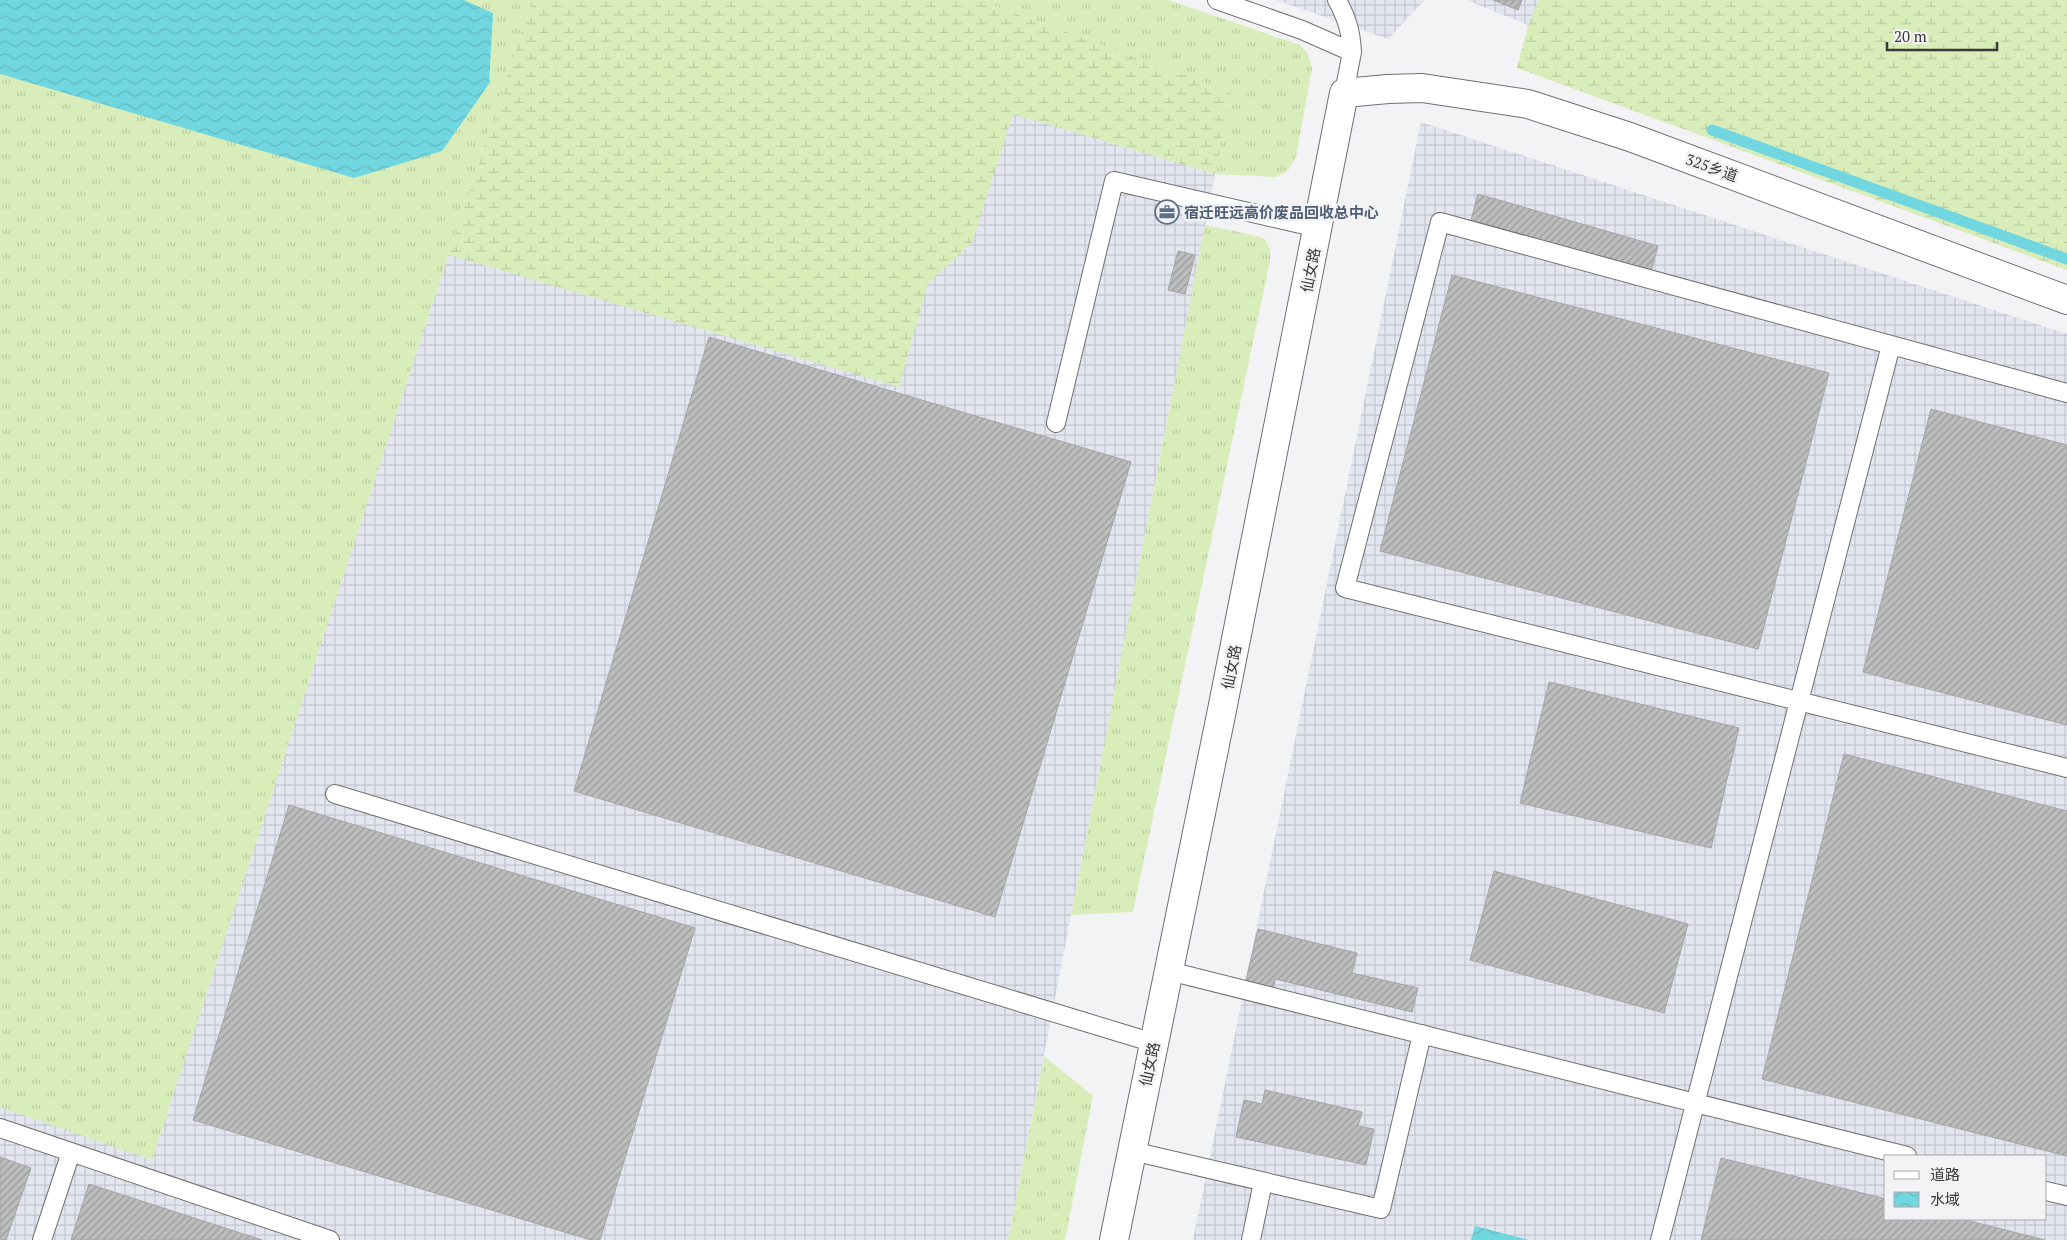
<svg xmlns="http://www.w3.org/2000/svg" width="2067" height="1240" font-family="'PT Serif','Noto Sans SC',serif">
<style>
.industrial{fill:url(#industrial-grid);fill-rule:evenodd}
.grass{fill:url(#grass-tufts)}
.wetland{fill:url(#wetland-marsh)}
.water{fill:url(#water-waves)}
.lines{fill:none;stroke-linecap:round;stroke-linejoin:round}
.stream{stroke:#70d7e1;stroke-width:11}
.building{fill:url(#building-hatch);stroke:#a5a4a5}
.service-casing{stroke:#707072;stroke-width:20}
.tertiary-casing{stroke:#707072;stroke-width:30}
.service{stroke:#fff;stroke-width:18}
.tertiary{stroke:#fff;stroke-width:28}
.labels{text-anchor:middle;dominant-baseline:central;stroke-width:5;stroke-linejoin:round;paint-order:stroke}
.street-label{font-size:15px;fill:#3a3a3b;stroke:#f3f3f5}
.service-label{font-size:15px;font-weight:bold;fill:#4e5e75;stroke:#f3f3f5;text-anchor:start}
</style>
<defs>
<pattern id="industrial-grid" width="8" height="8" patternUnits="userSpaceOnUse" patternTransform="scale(1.25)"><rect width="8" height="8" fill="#e3e6ef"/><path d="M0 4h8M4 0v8" fill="none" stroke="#c4c6ce"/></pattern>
<pattern id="grass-tufts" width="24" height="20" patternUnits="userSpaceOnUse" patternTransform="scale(1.25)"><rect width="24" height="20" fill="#d8edb9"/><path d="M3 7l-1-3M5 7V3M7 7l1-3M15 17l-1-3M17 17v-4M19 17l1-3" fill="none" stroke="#bacca0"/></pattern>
<pattern id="wetland-marsh" width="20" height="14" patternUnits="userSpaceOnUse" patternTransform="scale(1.25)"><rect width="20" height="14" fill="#d8edb9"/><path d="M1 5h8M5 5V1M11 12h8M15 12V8" fill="none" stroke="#bacca0"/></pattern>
<pattern id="water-waves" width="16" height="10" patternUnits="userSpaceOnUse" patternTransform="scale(1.25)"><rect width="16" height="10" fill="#70d7e1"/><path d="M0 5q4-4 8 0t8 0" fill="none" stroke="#62b9c2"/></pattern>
<pattern id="building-hatch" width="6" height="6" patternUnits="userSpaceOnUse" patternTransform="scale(1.25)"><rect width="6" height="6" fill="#bebdbe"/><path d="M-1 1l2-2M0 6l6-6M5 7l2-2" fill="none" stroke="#9b9b9c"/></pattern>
</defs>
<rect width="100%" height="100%" fill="#f3f3f5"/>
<!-- industrial -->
<path class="industrial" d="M 532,0 L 978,0 L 1231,92 L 1008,1240 L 0,1240 L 0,1107 L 152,1159 Z
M 1276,0 L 1425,0 L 1388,39 Z
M 1466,0 L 1539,0 L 1528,25 Z
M 1421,122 L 2067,334 L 2067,1240 L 1193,1240 ZM 1886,1156 L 2046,1156 L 2046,1219 L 1886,1219 Z"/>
<!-- grass -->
<path class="grass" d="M 0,0 L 532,0 L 152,1160 L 0,1107 Z
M 978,0 L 1168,0 L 1300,45 L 1308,54 L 1312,68 L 1296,157 L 1287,172 L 1275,177 L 1215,174 L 1230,92 Z
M 1205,225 L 1254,235 L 1265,239 L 1270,249 L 1270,261 L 1133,912 L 1071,915 Z
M 1044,1056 L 1093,1096 L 1065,1240 L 1008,1240 Z"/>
<!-- wetland -->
<path class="wetland" d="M 532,0 L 978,0 L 1231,92 L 1215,174 L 1013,114 L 972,243 L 928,283 L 899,387 L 449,255 Z
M 1539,0 L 2067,0 L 2067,270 L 1517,68 L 1528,25 Z"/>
<!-- water -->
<path class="water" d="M 0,0 L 464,0 L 493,13 L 489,84 L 442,151 L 354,178 L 0,74 Z
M 1475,1226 L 1529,1240 L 1471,1240 Z"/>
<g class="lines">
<!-- stream -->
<path class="stream" d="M 1712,130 L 2067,259"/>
</g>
<!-- building -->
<path class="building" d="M 1493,0 L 1522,0 L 1518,10 Z
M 1478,194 L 1658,246 L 1651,271 L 1471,220 Z
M 1178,251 L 1195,255 L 1185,294 L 1168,290 Z
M 1452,275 L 1829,373 L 1758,649 L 1380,551 Z
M 709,337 L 1131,462 L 995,917 L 574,791 Z
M 1931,409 L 2067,445 L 2067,725 L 1863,672 Z
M 1549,682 L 1739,728 L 1711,848 L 1520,803 Z
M 1844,754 L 2067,811 L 2067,1156 L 1762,1079 Z
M 289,805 L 695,928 L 600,1240 L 591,1240 L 193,1120 Z
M 1494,871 L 1688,924 L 1664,1013 L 1470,960 Z
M 1258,929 L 1357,953 L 1352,973 L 1418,988 L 1412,1012 L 1275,979 L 1272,991 L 1245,984 Z
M 1265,1090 L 1362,1112 L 1358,1126 L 1374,1129 L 1366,1165 L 1236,1137 L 1244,1100 L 1262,1104 Z
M 0,1157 L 31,1168 L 6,1240 L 0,1240 Z
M 1721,1158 L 1886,1199 L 1886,1219 L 1962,1219 L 2045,1240 L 1701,1240 Z
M 89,1184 L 262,1240 L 71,1240 Z"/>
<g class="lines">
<!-- service casing -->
<g class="service-casing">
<path id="service" d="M 1217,0 L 1302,30 L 1352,52 L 1344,93
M 1337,0 C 1347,18 1351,32 1352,52
M 2067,393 L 1440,222 L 1345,588 L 2067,768
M 1056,423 L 1114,181 L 1318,228
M 335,794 L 1154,1043
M 1169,971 L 1907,1156
M 0,1128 L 330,1240
M 1132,1151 L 1381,1209 L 1422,1034
M 2046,1191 L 2067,1196
M 42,1240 L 71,1152
M 1251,1240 L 1263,1182
M 1660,1240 L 1891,345"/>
</g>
<!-- tertiary casing -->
<g class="tertiary-casing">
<path id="tertiary" d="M 1114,1240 L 1222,710 L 1344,93 L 1388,89 L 1422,88 L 1528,104 L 1630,137 L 2067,300"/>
</g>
<!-- service -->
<use href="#service" class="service"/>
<!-- tertiary -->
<use href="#tertiary" class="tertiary"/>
</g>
<!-- icons -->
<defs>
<g id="office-ring" transform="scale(1.25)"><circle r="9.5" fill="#f3f3f5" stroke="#5c6f8a" stroke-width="1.5"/><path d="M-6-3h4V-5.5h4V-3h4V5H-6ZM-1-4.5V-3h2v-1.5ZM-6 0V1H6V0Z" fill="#5c6f8a"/></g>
</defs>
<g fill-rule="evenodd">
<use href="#office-ring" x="1167" y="212"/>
</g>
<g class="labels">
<!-- street labels -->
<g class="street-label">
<text transform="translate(1712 167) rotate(20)">325乡道</text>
<text transform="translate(1310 270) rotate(-79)">仙女路</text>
<text transform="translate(1231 667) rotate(-79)">仙女路</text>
<text transform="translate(1149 1064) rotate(-78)">仙女路</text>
</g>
<!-- service labels -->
<g class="service-label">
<text x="1184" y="212">宿迁旺远高价废品回收总中心</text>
</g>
</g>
<!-- legend -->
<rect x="1884" y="1155" width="162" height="65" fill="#f3f3f5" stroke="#a9a9ab"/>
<rect x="1894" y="1171" width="25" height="8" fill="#ffffff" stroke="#a9a9ab"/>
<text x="1930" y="1180" font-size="15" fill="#3a3a3b">道路</text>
<rect x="1894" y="1192" width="25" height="15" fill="url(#water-waves)" stroke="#a9a9ab"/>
<text x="1930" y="1205" font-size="15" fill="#3a3a3b">水域</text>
<!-- scale -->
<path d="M1887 42v8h110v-8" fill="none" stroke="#3a3a3b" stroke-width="2.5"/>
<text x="1894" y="42" font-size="15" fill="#3a3a3b" stroke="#f3f3f5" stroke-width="4" paint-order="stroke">20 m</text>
</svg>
